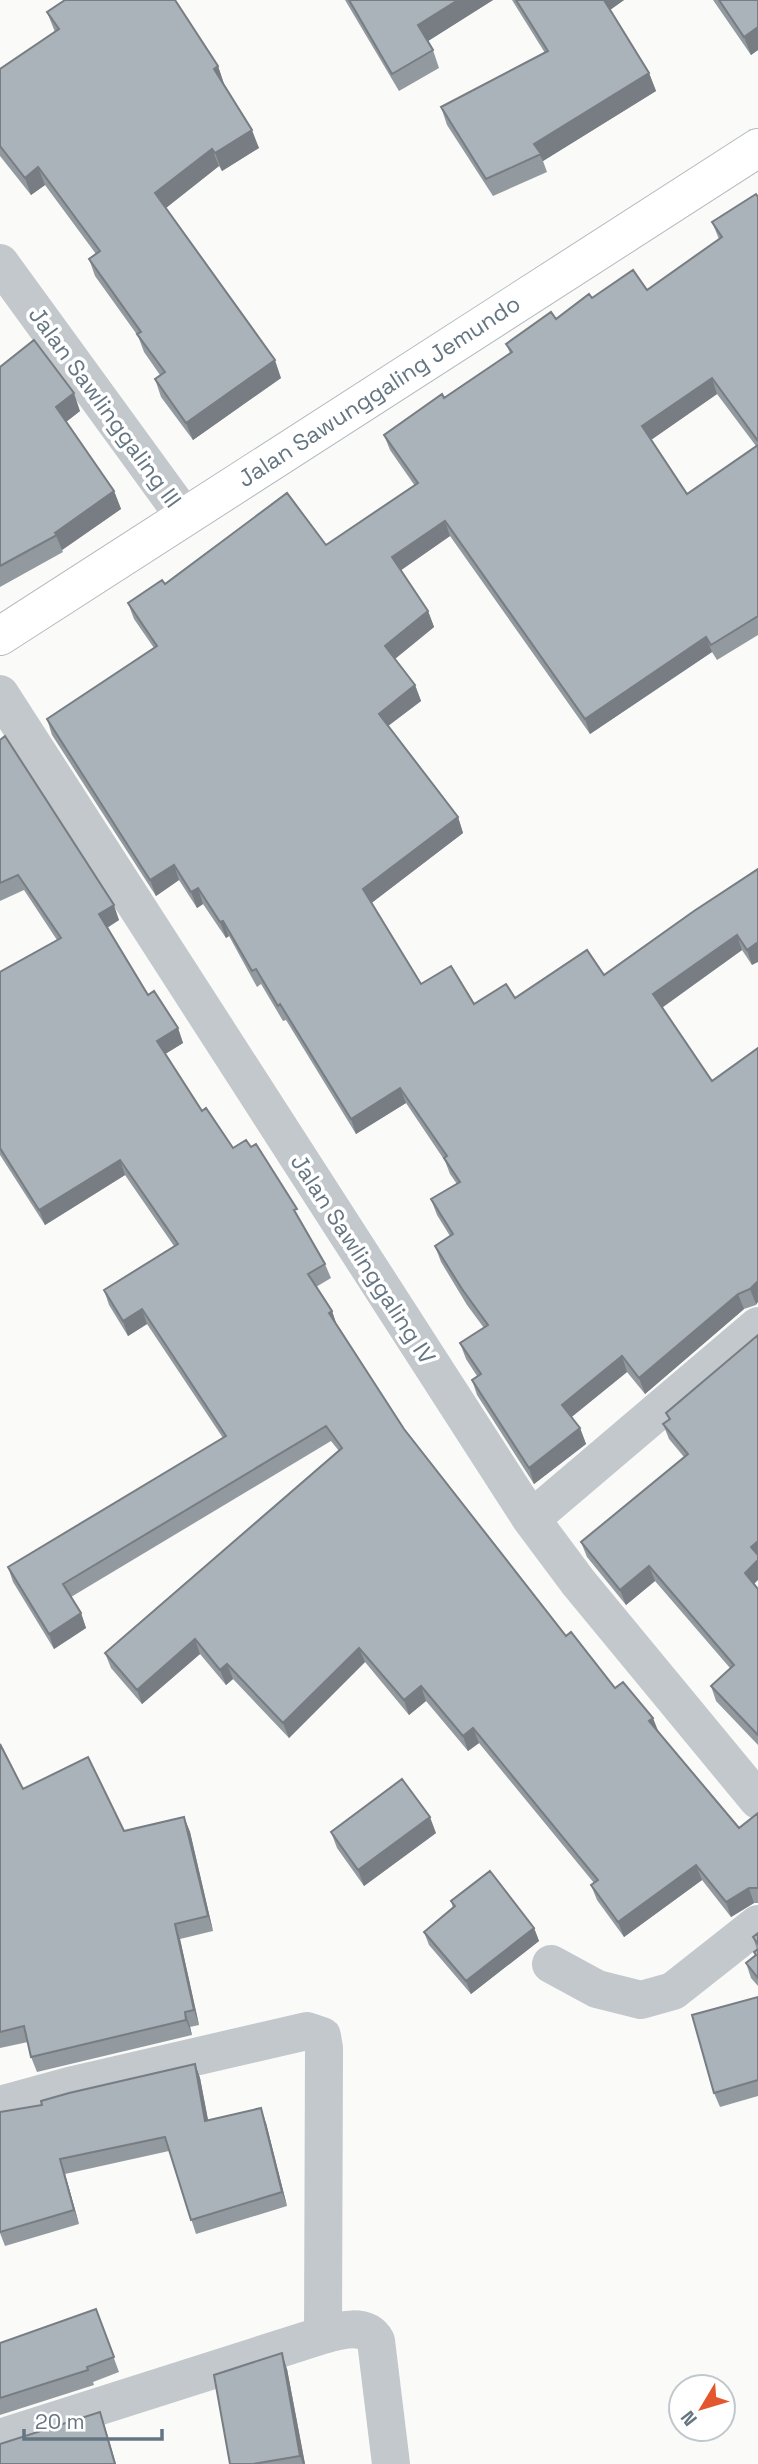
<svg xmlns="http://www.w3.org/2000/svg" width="758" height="2464" font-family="'Space Grotesk',sans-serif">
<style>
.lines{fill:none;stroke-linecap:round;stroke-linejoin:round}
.secondary-casing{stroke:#b3babf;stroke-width:40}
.street{stroke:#c3c8cc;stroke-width:38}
.secondary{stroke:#fff;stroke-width:38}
.wall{fill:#929a9f;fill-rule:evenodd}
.shaded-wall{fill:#777d82}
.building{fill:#aab3b9;stroke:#777d82;stroke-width:2}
.labels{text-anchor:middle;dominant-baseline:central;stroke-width:7;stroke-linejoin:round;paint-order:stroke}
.street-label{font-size:23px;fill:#657683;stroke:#fff}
</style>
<rect width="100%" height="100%" fill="#fafaf8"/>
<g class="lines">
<!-- secondary casing -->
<g class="secondary-casing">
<path id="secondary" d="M 0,636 L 758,148"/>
</g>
<!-- street -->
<path class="street" d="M 0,263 L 184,516
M 0,694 L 531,1519 L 578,1582 L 758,1800
M 531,1519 L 758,1326
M 551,1964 L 597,1989 L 641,2000 L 673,1991 L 758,1924
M 0,2105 L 69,2086 L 307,2031 L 322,2036 L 324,2048 L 323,2335
M 0,2438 L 323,2335 C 340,2330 366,2323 376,2341 L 391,2464"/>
<!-- secondary -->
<use href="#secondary" class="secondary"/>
</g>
<!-- wall -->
<path class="wall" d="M 345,0 L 493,0 L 428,41 L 433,50 L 439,68 L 399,91 Z
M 512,0 L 624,0 L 610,10 L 649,73 L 656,91 L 543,161 L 547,172 L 493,196 L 447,125 L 441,107 L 545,53 Z
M 713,0 L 758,0 L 758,50 L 751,55 Z
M 47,12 L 218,66 L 224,84 L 259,148 L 222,171 L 219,166 L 166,208 L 281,378 L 193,440 L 161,397 L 155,379 L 160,375 L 144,352 L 138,336 L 95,276 L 89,259 L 96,254 L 45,185 L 31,195 L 0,156 L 0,69 L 55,32 Z
M 758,197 L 758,635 L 717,660 L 712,652 L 590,734 L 450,536 L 401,570 L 428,611 L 434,627 L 395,659 L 415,685 L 421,701 L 388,726 L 458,817 L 463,833 L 371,903 L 421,984 L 474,1004 L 515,998 L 604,975 L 758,869 L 752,965 L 742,950 L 662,1007 L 756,1305 L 744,1309 L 645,1394 L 627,1372 L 571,1417 L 580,1428 L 586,1444 L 534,1484 L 477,1395 L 472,1380 L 477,1376 L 466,1359 L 460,1343 L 484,1328 L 467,1305 L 441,1262 L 435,1246 L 450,1236 L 437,1215 L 431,1199 L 457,1184 L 450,1174 L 445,1161 L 406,1103 L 356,1134 L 286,1020 L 283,1021 L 261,984 L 257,987 L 229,936 L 226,938 L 203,904 L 197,908 L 179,880 L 156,896 L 52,735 L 47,719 L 154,648 L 134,619 L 128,603 L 165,584 L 326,545 L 415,486 L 390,450 L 384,435 L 444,398 L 510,353 L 506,344 L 556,319 L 592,298 L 647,290 L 719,239 L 712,222 ZM 717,394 L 756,446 L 687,494 L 651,440 Z
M 0,367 L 80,411 L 66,422 L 114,491 L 121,509 L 62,550 L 63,552 L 0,587 Z
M 0,740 L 119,920 L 107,928 L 148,995 L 178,1028 L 183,1043 L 165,1054 L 202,1111 L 233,1148 L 302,1223 L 325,1264 L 331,1278 L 316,1287 L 332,1311 L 337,1326 L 404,1429 L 566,1636 L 615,1688 L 659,1733 L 739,1828 L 758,1813 L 758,1903 L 754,1903 L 731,1917 L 702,1880 L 624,1937 L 597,1900 L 591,1885 L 594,1883 L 479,1743 L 468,1751 L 426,1701 L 409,1715 L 365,1662 L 289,1738 L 233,1679 L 226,1685 L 200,1654 L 142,1704 L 111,1668 L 105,1653 L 339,1451 L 331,1441 L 71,1597 L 81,1613 L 86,1628 L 54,1649 L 13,1582 L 8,1567 L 223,1438 L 147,1324 L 128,1336 L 109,1305 L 104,1290 L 174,1246 L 125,1175 L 45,1225 L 0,1155 L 0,972 L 57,940 L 24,890 L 0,901 Z
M 758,1335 L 754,1584 L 758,1589 L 758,1745 L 716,1701 L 711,1686 L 730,1668 L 655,1581 L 626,1605 L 587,1557 L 581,1542 L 684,1457 L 669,1439 L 663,1424 L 669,1420 L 666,1413 Z
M 0,1744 L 23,1789 L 124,1831 L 184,1817 L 190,1832 L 213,1931 L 180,1939 L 199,2025 L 190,2027 L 192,2035 L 37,2072 L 31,2057 L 28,2042 L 0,2048 Z
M 331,1832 L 436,1833 L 364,1886 L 337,1848 Z
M 451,1901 L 534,1928 L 539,1941 L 471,1994 L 429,1945 L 424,1932 L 453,1908 Z
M 758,1933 L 758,1986 L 751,1978 L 746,1963 L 755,1955 L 754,1952 L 757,1950 L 753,1937 Z
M 758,1997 L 758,2096 L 720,2107 L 714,2093 Z
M 195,2064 L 200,2078 L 208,2121 L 266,2123 L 287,2206 L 196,2234 L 169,2151 L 65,2174 L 79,2224 L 5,2246 L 0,2233 L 0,2112 L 42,2105 Z
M 96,2309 L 119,2372 L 93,2382 L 94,2385 L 0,2415 L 0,2343 Z
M 287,2369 L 305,2464 L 230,2464 Z"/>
<!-- shaded-wall -->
<path class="shaded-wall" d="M 458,0 L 493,0 L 425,43 L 418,25 Z
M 602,0 L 624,0 L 607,12 Z
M 758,27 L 758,50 L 751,55 L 744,37 Z
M 218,66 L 224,84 L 221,87 L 214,69 Z
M 649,73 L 656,91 L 543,161 L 534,144 Z
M 252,130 L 259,148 L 222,171 L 215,153 Z
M 212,149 L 219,166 L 162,211 L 155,193 Z
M 38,167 L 45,185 L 31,195 L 25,178 Z
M 275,360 L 281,378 L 193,440 L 186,423 Z
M 712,378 L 717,394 L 648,442 L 642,426 Z
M 74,393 L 80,411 L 62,425 L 56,407 Z
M 114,491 L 121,509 L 62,550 L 55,533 Z
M 445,521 L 450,536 L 397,573 L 392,557 Z
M 428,611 L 434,627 L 391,662 L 385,646 Z
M 706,637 L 712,652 L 590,734 L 585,719 Z
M 415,685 L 421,701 L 384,729 L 379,714 Z
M 458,817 L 463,833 L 369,905 L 363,889 Z
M 174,865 L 179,880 L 156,896 L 150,880 Z
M 198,888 L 203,904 L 197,908 L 191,892 Z
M 114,905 L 119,920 L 105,929 L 99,914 Z
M 223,921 L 229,936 L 226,938 L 220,922 Z
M 737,935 L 742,950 L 659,1010 L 653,994 Z
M 758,942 L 758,962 L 752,965 L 747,950 Z
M 178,1028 L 183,1043 L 162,1056 L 157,1041 Z
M 400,1088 L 406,1103 L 356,1134 L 351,1119 Z
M 120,1160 L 125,1175 L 45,1225 L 39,1210 Z
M 758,1281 L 758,1302 L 756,1305 L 750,1289 Z
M 738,1294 L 744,1309 L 645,1394 L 639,1378 Z
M 142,1309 L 147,1324 L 128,1336 L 123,1321 Z
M 332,1311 L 337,1326 L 329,1313 Z
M 622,1356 L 627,1372 L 568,1420 L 562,1405 Z
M 580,1428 L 586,1444 L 534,1484 L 529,1468 Z
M 758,1541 L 758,1560 L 751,1547 Z
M 758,1560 L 758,1580 L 750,1588 L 745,1573 Z
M 649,1566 L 655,1581 L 626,1605 L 620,1590 Z
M 81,1613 L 86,1628 L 54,1649 L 49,1634 Z
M 195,1639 L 200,1654 L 142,1704 L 137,1690 Z
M 359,1648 L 365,1662 L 289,1738 L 283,1723 Z
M 227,1664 L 233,1679 L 226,1685 L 220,1670 Z
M 421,1686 L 426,1701 L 409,1715 L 404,1700 Z
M 653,1718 L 659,1733 L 649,1721 Z
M 473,1728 L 479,1743 L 468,1751 L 463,1736 Z
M 184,1817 L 190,1832 L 213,1931 L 208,1916 Z
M 430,1817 L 436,1833 L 364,1886 L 358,1870 Z
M 696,1865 L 702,1880 L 624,1937 L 618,1922 Z
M 749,1888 L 754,1903 L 731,1917 L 726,1902 Z
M 175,1924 L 180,1939 L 199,2025 L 194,2010 Z
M 534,1928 L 539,1941 L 471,1994 L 466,1981 Z
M 185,2012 L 190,2027 L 192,2035 L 186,2020 Z
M 195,2064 L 200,2078 L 211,2135 L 205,2121 Z
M 261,2108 L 266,2123 L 287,2206 L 282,2192 Z
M 60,2159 L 65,2174 L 79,2224 L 74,2210 Z
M 282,2353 L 287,2369 L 305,2464 L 303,2464 L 300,2456 Z
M 100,2412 L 105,2427 L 116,2464 L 115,2464 Z"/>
<!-- building -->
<path class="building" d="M 65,0 L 175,0 L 218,66 L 214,69 L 252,130 L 215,153 L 212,149 L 155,193 L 275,360 L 186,423 L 155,379 L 165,372 L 137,334 L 141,332 L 89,259 L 100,251 L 38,167 L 25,178 L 0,146 L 0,69 L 59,29 L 47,12 Z
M 349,0 L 458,0 L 418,25 L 433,50 L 392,74 Z
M 516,0 L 604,0 L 649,73 L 534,144 L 541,154 L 486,179 L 441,107 L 548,51 Z
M 719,0 L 758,0 L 758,27 L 744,37 Z
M 756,194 L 758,197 L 758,441 L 712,378 L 642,426 L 687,494 L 758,445 L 758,616 L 711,645 L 706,637 L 585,719 L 445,521 L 392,557 L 428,611 L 385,646 L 415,685 L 379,714 L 458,817 L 363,889 L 421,984 L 451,966 L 474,1004 L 506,984 L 515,998 L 587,950 L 604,975 L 694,911 L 758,869 L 758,942 L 747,950 L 737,935 L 653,994 L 712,1081 L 758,1048 L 758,1281 L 750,1289 L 738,1294 L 639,1378 L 622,1356 L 562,1405 L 580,1428 L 529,1468 L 472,1380 L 481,1374 L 460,1343 L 488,1325 L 462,1289 L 435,1246 L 453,1234 L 431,1199 L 460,1182 L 444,1158 L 447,1156 L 400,1088 L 351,1119 L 280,1004 L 278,1006 L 256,969 L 252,971 L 223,921 L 220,922 L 198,888 L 191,892 L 174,865 L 150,880 L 47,719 L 157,646 L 128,603 L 162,580 L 165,584 L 287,493 L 326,545 L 418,483 L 384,435 L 442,394 L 444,398 L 512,352 L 506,344 L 551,312 L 556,319 L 589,294 L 592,298 L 633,270 L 647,290 L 722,237 L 712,222 Z
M 34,340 L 74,393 L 56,407 L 114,491 L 55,533 L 57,535 L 0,566 L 0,367 Z
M 5,736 L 114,905 L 99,914 L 148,995 L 154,991 L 178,1028 L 157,1041 L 202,1111 L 206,1108 L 233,1148 L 246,1140 L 251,1147 L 256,1144 L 297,1209 L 294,1210 L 325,1264 L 308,1274 L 332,1311 L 329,1313 L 404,1429 L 566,1636 L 571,1632 L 615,1688 L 623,1682 L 653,1718 L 649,1721 L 739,1828 L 758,1813 L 758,1888 L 749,1888 L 726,1902 L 696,1865 L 618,1922 L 591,1885 L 598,1880 L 473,1728 L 463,1736 L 421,1686 L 404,1700 L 359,1648 L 283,1723 L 227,1664 L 220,1670 L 195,1639 L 137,1690 L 105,1653 L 342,1448 L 326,1426 L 63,1584 L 81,1613 L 49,1634 L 8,1567 L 226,1436 L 142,1309 L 123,1321 L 104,1290 L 178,1244 L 120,1160 L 39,1210 L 0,1148 L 0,972 L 61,938 L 18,875 L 0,883 L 0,740 Z
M 758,1335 L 758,1541 L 751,1547 L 758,1555 L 758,1560 L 745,1573 L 758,1589 L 758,1735 L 711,1686 L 734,1665 L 649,1566 L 620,1590 L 581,1542 L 688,1454 L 663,1424 L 670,1419 L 666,1413 Z
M 0,1744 L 23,1789 L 88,1757 L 124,1831 L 184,1817 L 208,1916 L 175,1924 L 194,2010 L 185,2012 L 186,2020 L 31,2057 L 24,2026 L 0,2032 Z
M 402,1779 L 430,1817 L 358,1870 L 331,1832 Z
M 490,1871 L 534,1928 L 466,1981 L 424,1932 L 455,1906 L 451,1901 Z
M 758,1933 L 758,1944 L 753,1937 Z
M 758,1949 L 758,1978 L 746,1963 L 756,1955 L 754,1952 Z
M 758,1997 L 758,2080 L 714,2093 L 692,2015 Z
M 195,2064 L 205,2121 L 261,2108 L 282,2192 L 191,2220 L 165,2137 L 60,2159 L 74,2210 L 0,2232 L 0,2112 L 42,2105 L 41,2101 L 69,2093 Z
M 96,2309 L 114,2357 L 87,2367 L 88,2370 L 0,2398 L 0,2343 Z
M 282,2353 L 300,2456 L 253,2464 L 230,2464 L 214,2375 Z
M 100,2412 L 115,2464 L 0,2464 L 0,2444 Z"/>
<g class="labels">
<!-- street labels -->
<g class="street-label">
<text transform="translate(379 391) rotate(-33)">Jalan Sawunggaling Jemundo</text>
<text transform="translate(105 407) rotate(54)">Jalan Sawlinggaling III</text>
<text transform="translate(363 1259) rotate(57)">Jalan Sawlinggaling IV</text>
</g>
</g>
<!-- north arrow -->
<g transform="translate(702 2408) rotate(232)"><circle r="33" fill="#ffffff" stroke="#c1c8cd" stroke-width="2"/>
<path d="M0-5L12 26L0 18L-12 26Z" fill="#e4572e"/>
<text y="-10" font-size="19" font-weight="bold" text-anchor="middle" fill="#657683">N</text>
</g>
<!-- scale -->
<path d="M24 2429v10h138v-10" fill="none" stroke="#657683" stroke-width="3.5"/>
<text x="35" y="2429" font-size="21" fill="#657683" stroke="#ffffff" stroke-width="5" paint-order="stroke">20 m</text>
</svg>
